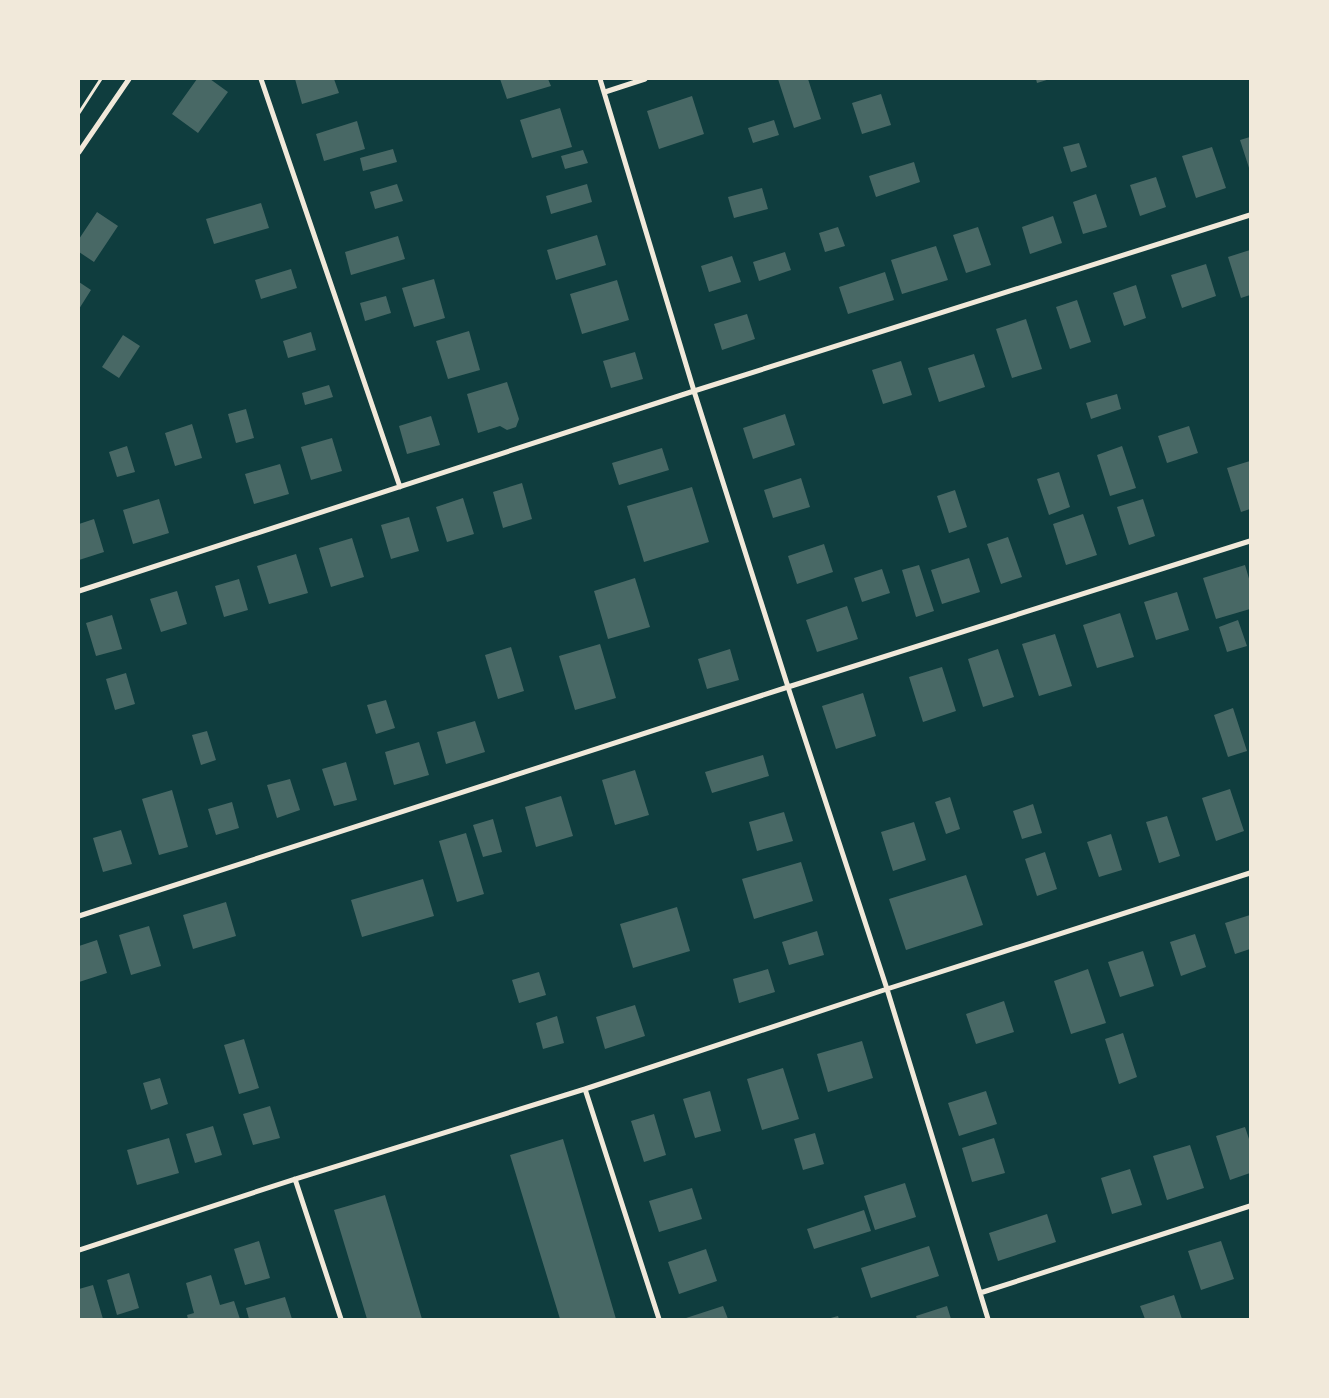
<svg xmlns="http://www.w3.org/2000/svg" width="1329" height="1398" font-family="Overpass,sans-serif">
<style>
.building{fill:#486865}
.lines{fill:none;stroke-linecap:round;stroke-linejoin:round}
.path{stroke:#f1e9da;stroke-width:3}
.minor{stroke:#f1e9da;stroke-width:5}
</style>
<rect width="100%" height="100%" fill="#0f3d3e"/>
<!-- building -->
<path class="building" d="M 197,79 L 210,79 L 228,92 L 198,133 L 172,114 Z
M 295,79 L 334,79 L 339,93 L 302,104 Z
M 500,79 L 548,79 L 551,86 L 507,99 Z
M 778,79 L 808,79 L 821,119 L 794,128 Z
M 1036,79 L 1050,79 L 1037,83 Z
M 881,94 L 891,125 L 862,134 L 852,103 Z
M 692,96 L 704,134 L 659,149 L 647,111 Z
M 560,108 L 572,147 L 532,158 L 520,120 Z
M 774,120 L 779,135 L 753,143 L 748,128 Z
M 357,121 L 365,149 L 324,161 L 316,134 Z
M 1250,137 L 1250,171 L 1240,140 Z
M 1079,143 L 1087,167 L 1071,172 L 1063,147 Z
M 1212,147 L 1226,188 L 1196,198 L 1182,156 Z
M 393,149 L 397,162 L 363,171 L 360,158 Z
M 583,150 L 588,163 L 565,169 L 561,156 Z
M 914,162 L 920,182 L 876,197 L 869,176 Z
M 1156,177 L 1166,207 L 1140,216 L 1130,185 Z
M 397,184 L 403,201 L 375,209 L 370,192 Z
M 587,184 L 592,202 L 551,214 L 546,196 Z
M 762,188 L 768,209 L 734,218 L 728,197 Z
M 1096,194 L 1107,227 L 1083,234 L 1073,202 Z
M 261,203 L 269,228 L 214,244 L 206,219 Z
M 97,212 L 118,226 L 94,262 L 79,252 L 79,239 Z
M 1053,216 L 1062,243 L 1030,254 L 1022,227 Z
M 838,227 L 845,246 L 825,252 L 819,233 Z
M 978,227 L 991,265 L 966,273 L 953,235 Z
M 597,235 L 606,265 L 556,280 L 547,250 Z
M 398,236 L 405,259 L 351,275 L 345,252 Z
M 936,246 L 948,280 L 902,294 L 891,260 Z
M 1250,250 L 1250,295 L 1241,298 L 1228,257 Z
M 785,252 L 791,270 L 759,281 L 753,262 Z
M 732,256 L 741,282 L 709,292 L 701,266 Z
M 1206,264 L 1216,296 L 1182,308 L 1171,275 Z
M 291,269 L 297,288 L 261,299 L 255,280 Z
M 885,272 L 894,300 L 848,314 L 839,287 Z
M 434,279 L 445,318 L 414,327 L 402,288 Z
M 617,280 L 629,320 L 582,334 L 570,294 Z
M 79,282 L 91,290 L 79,309 Z
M 1136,285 L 1146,318 L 1124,326 L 1113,293 Z
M 386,296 L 391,313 L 365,321 L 360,303 Z
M 1077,300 L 1091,342 L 1070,349 L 1056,307 Z
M 747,314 L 755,339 L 722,350 L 714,324 Z
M 1026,319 L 1042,369 L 1012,378 L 996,329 Z
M 469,331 L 480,370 L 448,379 L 436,341 Z
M 311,332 L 316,350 L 288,358 L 283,341 Z
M 123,335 L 140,346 L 119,378 L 102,367 Z
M 635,352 L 643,379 L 611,388 L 603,361 Z
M 974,354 L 985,387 L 939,402 L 928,368 Z
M 901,361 L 912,395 L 883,404 L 872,370 Z
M 507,382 L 519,419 L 516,427 L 507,430 L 500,426 L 478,433 L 467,394 Z
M 329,385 L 333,397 L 305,405 L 302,393 Z
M 1117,394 L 1121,409 L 1091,419 L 1086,403 Z
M 246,409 L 254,438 L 236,443 L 228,414 Z
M 785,414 L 795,445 L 753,459 L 743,428 Z
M 431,416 L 440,445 L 407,454 L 399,426 Z
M 192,424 L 202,458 L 175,466 L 165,433 Z
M 1189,426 L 1198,453 L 1167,463 L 1158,436 Z
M 332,438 L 342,471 L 311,480 L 301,447 Z
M 127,446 L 135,472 L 117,477 L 109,452 Z
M 1122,446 L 1136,488 L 1110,496 L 1097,455 Z
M 662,448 L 669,470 L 619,485 L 612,463 Z
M 1250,461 L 1250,509 L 1241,512 L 1227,468 Z
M 280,464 L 289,494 L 254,504 L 245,474 Z
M 1059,472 L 1070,507 L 1049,515 L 1037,479 Z
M 801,478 L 810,507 L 773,518 L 764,490 Z
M 522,483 L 532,519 L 503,528 L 493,492 Z
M 692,487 L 709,542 L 644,562 L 627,506 Z
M 955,490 L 967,527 L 949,533 L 937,496 Z
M 463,498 L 474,534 L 447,542 L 436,507 Z
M 159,499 L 169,533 L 133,544 L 123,510 Z
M 1143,499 L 1155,536 L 1129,545 L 1117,507 Z
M 1083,514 L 1097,555 L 1066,565 L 1053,524 Z
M 409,517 L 419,551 L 391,559 L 381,525 Z
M 94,519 L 104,552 L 79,560 L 79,524 Z
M 1008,537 L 1022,577 L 1001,584 L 987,544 Z
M 352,538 L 364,577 L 331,587 L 319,548 Z
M 824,544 L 833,572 L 797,584 L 788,556 Z
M 296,554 L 308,593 L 269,604 L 257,566 Z
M 969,558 L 980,592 L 942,604 L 931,570 Z
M 919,565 L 934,611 L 916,617 L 902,570 Z
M 1245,565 L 1250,582 L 1250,609 L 1216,619 L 1203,578 Z
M 882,569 L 890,593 L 862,602 L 854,578 Z
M 635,578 L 650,627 L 608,639 L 594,591 Z
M 239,579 L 248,610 L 224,617 L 215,586 Z
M 177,591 L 187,624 L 161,632 L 150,599 Z
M 1177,592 L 1189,630 L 1156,640 L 1144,602 Z
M 847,606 L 858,639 L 817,652 L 806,620 Z
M 1120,613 L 1134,657 L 1097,668 L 1083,625 Z
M 112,615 L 122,649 L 96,656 L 86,623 Z
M 1238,620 L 1247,646 L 1227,652 L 1219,627 Z
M 1055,634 L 1072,686 L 1039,696 L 1022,644 Z
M 600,644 L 616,698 L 575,710 L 559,656 Z
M 511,647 L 524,691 L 498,699 L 485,655 Z
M 730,649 L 739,680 L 707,689 L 698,659 Z
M 998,649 L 1014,697 L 983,707 L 968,659 Z
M 942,667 L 956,711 L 923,722 L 909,677 Z
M 126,673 L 135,704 L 115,710 L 106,679 Z
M 863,693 L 876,736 L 836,749 L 822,706 Z
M 386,700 L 395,728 L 376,734 L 367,705 Z
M 1233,708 L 1247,751 L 1228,757 L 1214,715 Z
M 475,721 L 485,752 L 446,764 L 437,732 Z
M 207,731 L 216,760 L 201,765 L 192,735 Z
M 419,742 L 429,775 L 394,785 L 385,752 Z
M 763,755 L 769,776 L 712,793 L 705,772 Z
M 346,762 L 357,800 L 334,806 L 322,769 Z
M 635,770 L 649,815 L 615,825 L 602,780 Z
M 290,779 L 300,810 L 277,818 L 267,785 Z
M 1230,789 L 1244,831 L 1216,841 L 1202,798 Z
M 172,790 L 188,847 L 159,855 L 142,799 Z
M 561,796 L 573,836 L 536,847 L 525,807 Z
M 950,797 L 960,829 L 946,834 L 935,802 Z
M 232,802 L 239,828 L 216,835 L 208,809 Z
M 1033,804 L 1042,833 L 1022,839 L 1013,811 Z
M 784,812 L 793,841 L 757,851 L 749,822 Z
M 1167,816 L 1180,856 L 1159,863 L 1146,822 Z
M 493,819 L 502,852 L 483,857 L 473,825 Z
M 914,822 L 926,860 L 893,871 L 881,832 Z
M 121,830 L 132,864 L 103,872 L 93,838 Z
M 466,833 L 484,894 L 457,902 L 439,841 Z
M 1111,834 L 1122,870 L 1099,877 L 1087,842 Z
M 1045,852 L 1057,889 L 1037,896 L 1025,859 Z
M 801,862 L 813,901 L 754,919 L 742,879 Z
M 966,875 L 983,925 L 906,950 L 889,899 Z
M 423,879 L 434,916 L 362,937 L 351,900 Z
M 226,902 L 236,936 L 193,949 L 183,915 Z
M 677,907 L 690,951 L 633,968 L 620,924 Z
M 1250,915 L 1250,949 L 1235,954 L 1225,923 Z
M 149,926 L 161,966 L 131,975 L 119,935 Z
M 817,931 L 824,955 L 789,965 L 782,942 Z
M 1195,934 L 1206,967 L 1181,976 L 1170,942 Z
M 97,940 L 107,973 L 79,982 L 79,946 Z
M 1143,951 L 1154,986 L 1120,997 L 1108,962 Z
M 768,969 L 775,992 L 739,1003 L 733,979 Z
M 1088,969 L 1106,1023 L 1071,1034 L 1054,981 Z
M 539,972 L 546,995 L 519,1003 L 512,980 Z
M 1004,1001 L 1014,1032 L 976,1044 L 966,1014 Z
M 635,1005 L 645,1036 L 605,1049 L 596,1017 Z
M 557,1016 L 564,1043 L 543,1049 L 536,1023 Z
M 1123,1033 L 1137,1077 L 1119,1084 L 1105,1039 Z
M 244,1039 L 259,1088 L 239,1094 L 224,1045 Z
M 862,1041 L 873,1078 L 828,1092 L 817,1054 Z
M 783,1068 L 799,1119 L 762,1130 L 747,1079 Z
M 160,1078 L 168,1104 L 151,1110 L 143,1083 Z
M 710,1091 L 721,1131 L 695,1138 L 683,1099 Z
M 986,1091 L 997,1124 L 959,1136 L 948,1103 Z
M 270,1106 L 280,1138 L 253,1145 L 243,1114 Z
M 654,1114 L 666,1155 L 644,1162 L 631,1121 Z
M 213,1126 L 222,1155 L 195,1163 L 186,1134 Z
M 1245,1127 L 1250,1142 L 1250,1173 L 1230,1180 L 1216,1136 Z
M 815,1133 L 824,1164 L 803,1170 L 794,1139 Z
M 169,1138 L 179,1173 L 137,1185 L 127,1150 Z
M 994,1138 L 1005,1173 L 972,1182 L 962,1148 Z
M 563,1139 L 616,1319 L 560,1319 L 510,1155 Z
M 1190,1145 L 1204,1188 L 1167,1200 L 1153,1156 Z
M 1130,1169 L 1142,1205 L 1112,1214 L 1101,1178 Z
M 905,1183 L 916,1217 L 875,1230 L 864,1196 Z
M 692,1188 L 702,1219 L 659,1232 L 649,1201 Z
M 385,1195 L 422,1319 L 367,1319 L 334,1210 Z
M 864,1210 L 871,1231 L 814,1249 L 807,1229 Z
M 1047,1214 L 1056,1242 L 998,1261 L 989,1233 Z
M 259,1241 L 270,1278 L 245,1285 L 234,1249 Z
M 1221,1241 L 1234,1279 L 1201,1290 L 1188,1251 Z
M 929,1246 L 939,1276 L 871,1298 L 861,1268 Z
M 706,1249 L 717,1281 L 679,1294 L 668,1262 Z
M 129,1273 L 139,1308 L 117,1315 L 107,1280 Z
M 211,1275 L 220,1305 L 234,1301 L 240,1319 L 188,1319 L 187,1315 L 194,1313 L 186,1283 Z
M 93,1285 L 103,1319 L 79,1319 L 79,1289 Z
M 1174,1295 L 1182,1319 L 1145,1319 L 1140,1306 Z
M 285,1297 L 292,1319 L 249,1319 L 246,1308 Z
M 723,1306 L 728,1319 L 683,1319 Z
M 947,1306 L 951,1319 L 917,1319 L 916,1316 Z
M 838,1316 L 839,1319 L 827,1319 Z"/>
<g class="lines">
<!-- path -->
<path class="path" d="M 79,113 L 101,79"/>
<!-- minor -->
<path class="minor" d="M 261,79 L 400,487
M 600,79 L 694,391 L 788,687 L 887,989 L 988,1319
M 605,92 L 645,79
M 79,152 L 129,79
M 79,591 L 694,391 L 1250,215
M 79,916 L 788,687 L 1250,541
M 585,1089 L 659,1319
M 295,1179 L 341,1319
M 79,1250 L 295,1179 L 585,1089 L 887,989 L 1250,873
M 980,1293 L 1250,1206"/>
</g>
<!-- border -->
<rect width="1329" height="1398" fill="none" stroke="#f1e9da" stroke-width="160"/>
</svg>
